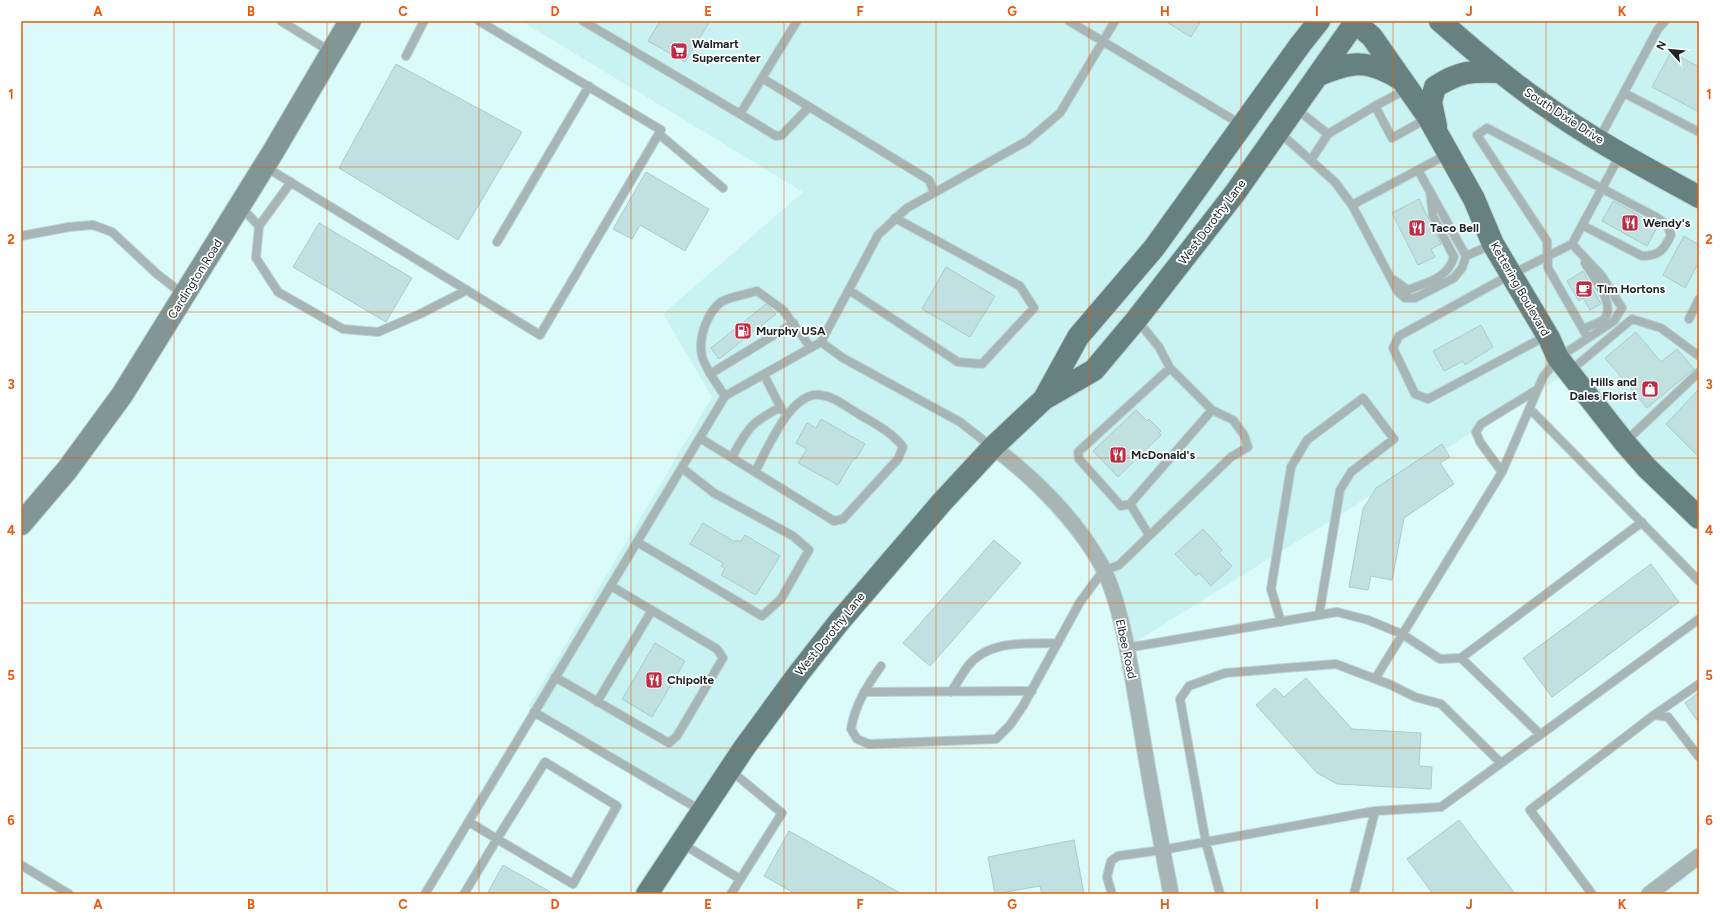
<svg xmlns="http://www.w3.org/2000/svg" width="1720" height="915" font-family="Figtree,sans-serif">
<style>
.built{fill:#c8f3f2}
.building{fill:#c1e1e0;stroke:#abcaca}
.lines{fill:none;stroke-linecap:round;stroke-linejoin:round}
.lane-casing{stroke:#b8d5d5;stroke-width:10}
.street-casing{stroke:#b8d5d5;stroke-width:17}
.secondary-casing{stroke:#b8d5d5;stroke-width:24}
.primary-casing{stroke:#b8d5d5;stroke-width:24}
.lane{stroke:#a7b5b4;stroke-width:8}
.street{stroke:#a7b5b4;stroke-width:15}
.secondary{stroke:#829696;stroke-width:22}
.primary{stroke:#678080;stroke-width:22}
.grid{fill:none;stroke:#e8590c;stroke-width:1;stroke-opacity:0.55}
.labels{text-anchor:middle;dominant-baseline:central;stroke-width:3.5;stroke-linejoin:round;paint-order:stroke}
.poi-label{font-size:12px;font-weight:bold;fill:#1a2626;stroke:#fff;text-anchor:start}
.street-label{font-size:12px;fill:#1a2626;stroke:#fff}
.neatline{fill:none;stroke:#e8590c;stroke-width:1.5}
.grid-label{font-size:13px;text-anchor:middle;font-weight:bold;fill:#e8590c}
</style>
<rect width="100%" height="100%" fill="#dbfbfb"/>
<!-- built -->
<path class="built" d="M 521,21 L 1699,21 L 1699,509 L 1569,372 L 1126,648 L 1103,571 L 993,447 L 702,811 L 529,706 L 712,397 L 663,314 L 803,192 Z"/>
<!-- building -->
<path class="building" d="M 660,21 L 710,21 L 685,62 L 648,41 Z
M 1165,21 L 1201,21 L 1191,37 Z
M 1671,52 L 1699,67 L 1699,112 L 1652,87 Z
M 396,64 L 522,132 L 458,240 L 339,168 Z
M 646,172 L 709,209 L 685,251 L 640,225 L 632,239 L 613,229 Z
M 1419,199 L 1441,244 L 1431,249 L 1435,257 L 1418,265 L 1392,213 Z
M 1613,201 L 1658,226 L 1647,246 L 1602,221 Z
M 319,223 L 412,278 L 386,322 L 293,267 Z
M 1684,236 L 1699,245 L 1699,262 L 1685,288 L 1663,275 Z
M 946,267 L 995,296 L 970,337 L 922,309 Z
M 1583,271 L 1601,304 L 1590,310 L 1583,298 L 1579,301 L 1567,281 Z
M 766,304 L 776,314 L 719,359 L 711,348 Z
M 1481,325 L 1493,347 L 1465,365 L 1463,361 L 1444,371 L 1433,351 Z
M 1636,332 L 1661,362 L 1677,349 L 1694,369 L 1647,408 L 1605,358 Z
M 1699,389 L 1699,457 L 1666,424 Z
M 1136,410 L 1147,421 L 1149,419 L 1161,431 L 1159,433 L 1161,435 L 1118,477 L 1093,451 Z
M 821,419 L 865,444 L 856,459 L 854,458 L 838,485 L 798,463 L 807,449 L 796,443 L 807,423 L 816,428 Z
M 1442,444 L 1450,457 L 1440,463 L 1454,484 L 1404,518 L 1392,580 L 1371,576 L 1368,590 L 1349,587 L 1363,509 L 1376,488 Z
M 703,523 L 735,542 L 736,540 L 740,542 L 745,535 L 780,556 L 756,595 L 721,575 L 725,569 L 721,566 L 723,563 L 690,544 Z
M 1203,529 L 1222,550 L 1219,553 L 1232,566 L 1211,586 L 1199,573 L 1196,576 L 1175,554 Z
M 994,540 L 1021,563 L 930,666 L 903,643 Z
M 1651,564 L 1679,602 L 1552,697 L 1523,658 Z
M 655,643 L 685,661 L 652,717 L 622,699 Z
M 1306,678 L 1352,729 L 1421,733 L 1419,766 L 1432,767 L 1431,789 L 1337,784 L 1317,773 L 1256,705 L 1275,688 L 1284,697 Z
M 1699,692 L 1699,723 L 1685,703 Z
M 1459,820 L 1515,894 L 1433,894 L 1407,859 Z
M 789,831 L 902,894 L 796,894 L 764,876 Z
M 1074,840 L 1084,894 L 1042,894 L 1040,886 L 995,894 L 988,857 Z
M 503,865 L 554,894 L 487,894 Z"/>
<g class="lines">
<!-- lane casing -->
<g class="lane-casing">
<path id="lane" d="M 281,21 L 331,52
M 583,21 L 740,114 L 797,21
M 1069,21 L 1242,125
M 406,56 L 424,21
M 762,78 L 929,180 L 934,192
M 1407,89 L 1375,106 L 1392,138 L 1428,118
M 1624,93 L 1699,132
M 1295,108 L 1328,134 L 1311,160
M 740,114 L 776,136 L 782,135 L 809,107
M 1279,132 L 1335,182 L 1352,205 L 1448,154
M 659,134 L 723,188
M 1328,134 L 1375,106
M 1599,139 L 1658,29 L 1665,21
M 264,166 L 540,335 L 661,130 L 479,21
M 1418,170 L 1466,256
M 1352,205 L 1398,292 L 1405,298 L 1415,298 L 1454,278 L 1462,268 L 1466,256 L 1491,245
M 241,207 L 259,226 L 256,258 L 278,292 L 343,329 L 378,332 L 420,314 L 467,290
M 259,226 L 291,182
M 21,236 L 69,227 L 93,225 L 112,232 L 157,274 L 184,295
M 497,242 L 589,86
M 1572,244 L 1602,276 L 1622,308 L 1614,321 L 1588,338
M 1394,280 L 1408,290 C 1428,282 1447,279 1454,257 L 1433,216 L 1430,191
M 849,290 L 958,362 L 982,364 L 1034,308 L 1020,286 L 895,218
M 1689,319 L 1699,299
M 1583,329 C 1589,326 1597,324 1603,320 C 1618,307 1593,277 1585,263
M 1546,336 L 1428,399 L 1415,394 L 1393,348 L 1399,336 L 1510,275 L 1572,244 L 1620,155
M 1170,368 L 1078,452 L 1079,459 L 1121,506 L 1130,504 L 1212,410
M 1570,371 L 1632,319 L 1661,328 L 1699,356
M 710,374 L 794,323
M 764,375 L 782,410
M 725,396 C 717,384 706,370 702,356 C 698,338 707,313 721,302 C 729,297 748,294 757,291 L 783,310 L 811,348
M 1530,409 L 1699,581
M 700,438 L 834,521 L 843,519 L 898,459 L 903,447 C 891,431 873,423 857,413 C 845,406 835,397 821,395 C 791,390 767,450 755,472
M 1625,442 L 1699,372
M 992,447 L 960,422 L 843,358 L 821,342 L 878,235 L 907,208 L 1027,141 L 1060,113 L 1115,21
M 732,457 C 748,428 750,423 781,407
M 1502,472 L 1480,442 L 1476,432 L 1481,424 L 1538,389
M 1130,504 L 1149,535
M 637,542 L 762,616 L 781,599 L 809,550 L 793,536 L 714,493 L 682,468
M 1281,622 L 1271,589 L 1291,467 L 1307,440 L 1363,398 L 1394,439 L 1351,472 L 1340,490 L 1319,615
M 1126,648 L 1337,612 L 1368,620 L 1402,634 L 1440,659 L 1461,658 L 1642,522
M 1461,658 L 1540,734
M 881,666 C 867,686 855,705 851,729 L 857,739 L 869,744 L 996,739 L 1010,725 L 1023,706 L 1080,602 L 1103,571 L 1119,565 L 1231,457 L 1248,447 L 1244,435 L 1233,420 L 1212,410 L 1170,368 L 1159,347 L 1137,320
M 555,677 L 669,743 L 677,736 L 723,658 L 717,649 L 611,586
M 1375,679 L 1502,472 L 1543,377 L 1558,358 L 1588,338 L 1548,268 L 1547,241 L 1477,135 L 1487,128 L 1656,217 L 1667,225 L 1671,235 C 1664,250 1659,256 1642,256 L 1582,225
M 864,692 L 1032,691
M 951,692 C 957,683 962,674 968,666 C 989,639 1028,644 1058,643
M 597,702 L 652,610
M 534,712 L 702,811
M 1654,715 L 1699,684
M 545,762 L 617,806 L 573,884 L 497,839 Z
M 730,770 L 782,813 L 731,894
M 681,843 L 740,879
M 21,865 L 69,894
M 425,894 L 725,396 L 821,342
M 464,894 L 497,839 L 469,822
M 1112,894 L 1107,877 L 1111,861 L 1118,856 L 1162,850 L 1375,811 L 1441,807 L 1699,619
M 1220,894 L 1206,843 L 1180,699 L 1189,686 L 1225,673 L 1336,664 L 1391,685 L 1415,697 L 1441,704 L 1501,763
M 1354,894 L 1375,811
M 1592,894 L 1530,810 L 1654,715 L 1668,717 L 1699,757"/>
</g>
<!-- street casing -->
<g class="street-casing">
<path id="street" d="M 993,447 C 1034,478 1071,514 1098,559 C 1121,597 1130,665 1138,710 C 1148,771 1159,833 1171,894
M 1649,894 L 1699,856"/>
</g>
<!-- secondary casing -->
<g class="secondary-casing">
<path id="secondary" d="M 21,524 L 67,470 L 122,395 L 273,152 L 350,21"/>
</g>
<!-- primary casing -->
<g class="primary-casing">
<path id="primary" d="M 1354,21 L 1372,37 L 1428,117 L 1474,199 L 1493,244 L 1549,338 L 1558,358 L 1625,443 L 1647,468 L 1699,518
M 1440,21 C 1474,51 1509,81 1547,107 C 1595,141 1648,169 1699,197
M 1317,76 C 1352,61 1367,59 1400,79
M 1436,126 L 1431,102 L 1435,87 C 1460,71 1471,71 1500,72
M 1044,399 L 1078,337 L 1154,248 L 1300,45 L 1319,21
M 647,894 L 744,748 L 799,673 L 839,622 L 942,502 L 993,447 L 1044,399 L 1094,370 L 1136,320 L 1235,193 L 1356,21"/>
</g>
<!-- lane -->
<use href="#lane" class="lane"/>
<!-- street -->
<use href="#street" class="street"/>
<!-- secondary -->
<use href="#secondary" class="secondary"/>
<!-- primary -->
<use href="#primary" class="primary"/>
</g>
<!-- grid -->
<path class="grid" d="M 174,21 L 174,894M 327,21 L 327,894M 479,21 L 479,894M 631,21 L 631,894M 784,21 L 784,894M 936,21 L 936,894M 1089,21 L 1089,894M 1241,21 L 1241,894M 1393,21 L 1393,894M 1546,21 L 1546,894M 21,167 L 1699,167M 21,312 L 1699,312M 21,458 L 1699,458M 21,603 L 1699,603M 21,748 L 1699,748"/>
<!-- icons -->
<defs>
<g id="supermarket-square" transform="scale(0.9)"><rect x="-9" y="-9" width="18" height="18" rx="4" fill="#bd2d47" stroke="#fff"/><path d="M-6-5.5h2.5l.6 2H6L4.5 2H-2.5L-4.4-4H-6ZM-1.5 3.2a1.3 1.3 0 1 0 .1 0ZM3 3.2a1.3 1.3 0 1 0 .1 0Z" fill="#fff"/></g>
<g id="restaurant-square" transform="scale(0.9)"><rect x="-9" y="-9" width="18" height="18" rx="4" fill="#bd2d47" stroke="#fff"/><path d="M-5-6h1v4h1v-4h1v4h1v-4h1v5L-1.5 .5V6h-2V.5L-5-1ZM5-6V6H3V1.5H1.5Q1.5-4 5-6Z" fill="#fff"/></g>
<g id="cafe-square" transform="scale(0.9)"><rect x="-9" y="-9" width="18" height="18" rx="4" fill="#bd2d47" stroke="#fff"/><path d="M-5.5-4.5H6V0H3Q3 3.5 0 3.5H-2.5Q-5.5 3.5-5.5 0ZM3-3.2v2h1.7v-2ZM-6 4.5H4V6H-6Z" fill="#fff"/></g>
<g id="fuel-square" transform="scale(0.9)"><rect x="-9" y="-9" width="18" height="18" rx="4" fill="#bd2d47" stroke="#fff"/><path d="M-5.5-6h7V0h2V4h1.3V-2.5L3-4.5l.8-.8L6-3V5H2.5V1h-1V6h-7ZM-4.2-4.7v3.2H.2V-4.7Z" fill="#fff"/></g>
<g id="shop-square" transform="scale(0.9)"><rect x="-9" y="-9" width="18" height="18" rx="4" fill="#bd2d47" stroke="#fff"/><path d="M-5-2.5h2.3a2.7 3.5 0 0 1 5.4 0H5L5.5 6h-11ZM-1.5-2.5h3a1.5 2.3 0 0 0-3 0Z" fill="#fff"/></g>
</defs>
<g fill-rule="evenodd">
<use href="#supermarket-square" x="679" y="51"/>
<use href="#restaurant-square" x="1630" y="223"/>
<use href="#restaurant-square" x="1417" y="228"/>
<use href="#cafe-square" x="1584" y="289"/>
<use href="#fuel-square" x="743" y="331"/>
<use href="#shop-square" x="1650" y="389"/>
<use href="#restaurant-square" x="1118" y="455"/>
<use href="#restaurant-square" x="654" y="680"/>
</g>
<g class="labels">
<!-- poi labels -->
<g class="poi-label">
<text x="692" y="44">Walmart<tspan x="692" dy="14">Supercenter</tspan></text>
<text x="1643" y="223">Wendy's</text>
<text x="1430" y="228">Taco Bell</text>
<text x="1597" y="289">Tim Hortons</text>
<text x="756" y="331">Murphy USA</text>
<text x="1637" y="382" text-anchor="end">Hills and<tspan x="1637" dy="14">Dales Florist</tspan></text>
<text x="1131" y="455">McDonald's</text>
<text x="667" y="680">Chipolte</text>
</g>
<!-- street labels -->
<g class="street-label">
<text transform="translate(1564 116) rotate(33)">South Dixie Drive</text>
<text transform="translate(1212 222) rotate(-53)">West Dorothy Lane</text>
<text transform="translate(195 279) rotate(-58)">Cardington Road</text>
<text transform="translate(1520 289) rotate(60)">Kettering Boulevard</text>
<text transform="translate(830 634) rotate(-51)">West Dorothy Lane</text>
<text transform="translate(1126 649) rotate(78)">Elbee Road</text>
</g>
</g>
<!-- border -->
<rect width="1720" height="915" fill="none" stroke="#ffffff" stroke-width="44"/>
<!-- north arrow -->
<g transform="translate(1670 50) rotate(297)" stroke="#ffffff" stroke-width="3" paint-order="stroke">
<path d="M0-3L7 15L0 10L-7 15Z" fill="#1a2626"/>
<text y="-6" font-size="11" font-weight="bold" text-anchor="middle" fill="#1a2626">N</text>
</g>
<rect x="22" y="22" width="1676" height="871" class="neatline"/>
<g class="grid-label">
<text x="98" y="16">A</text>
<text x="251" y="16">B</text>
<text x="403" y="16">C</text>
<text x="555" y="16">D</text>
<text x="708" y="16">E</text>
<text x="860" y="16">F</text>
<text x="1012" y="16">G</text>
<text x="1165" y="16">H</text>
<text x="1317" y="16">I</text>
<text x="1469" y="16">J</text>
<text x="1622" y="16">K</text>
<text x="11" y="99">1</text>
<text x="1709" y="99">1</text>
<text x="11" y="244">2</text>
<text x="1709" y="244">2</text>
<text x="11" y="389">3</text>
<text x="1709" y="389">3</text>
<text x="11" y="535">4</text>
<text x="1709" y="535">4</text>
<text x="11" y="680">5</text>
<text x="1709" y="680">5</text>
<text x="11" y="825">6</text>
<text x="1709" y="825">6</text>
<text x="98" y="909">A</text>
<text x="251" y="909">B</text>
<text x="403" y="909">C</text>
<text x="555" y="909">D</text>
<text x="708" y="909">E</text>
<text x="860" y="909">F</text>
<text x="1012" y="909">G</text>
<text x="1165" y="909">H</text>
<text x="1317" y="909">I</text>
<text x="1469" y="909">J</text>
<text x="1622" y="909">K</text>
</g>
</svg>
